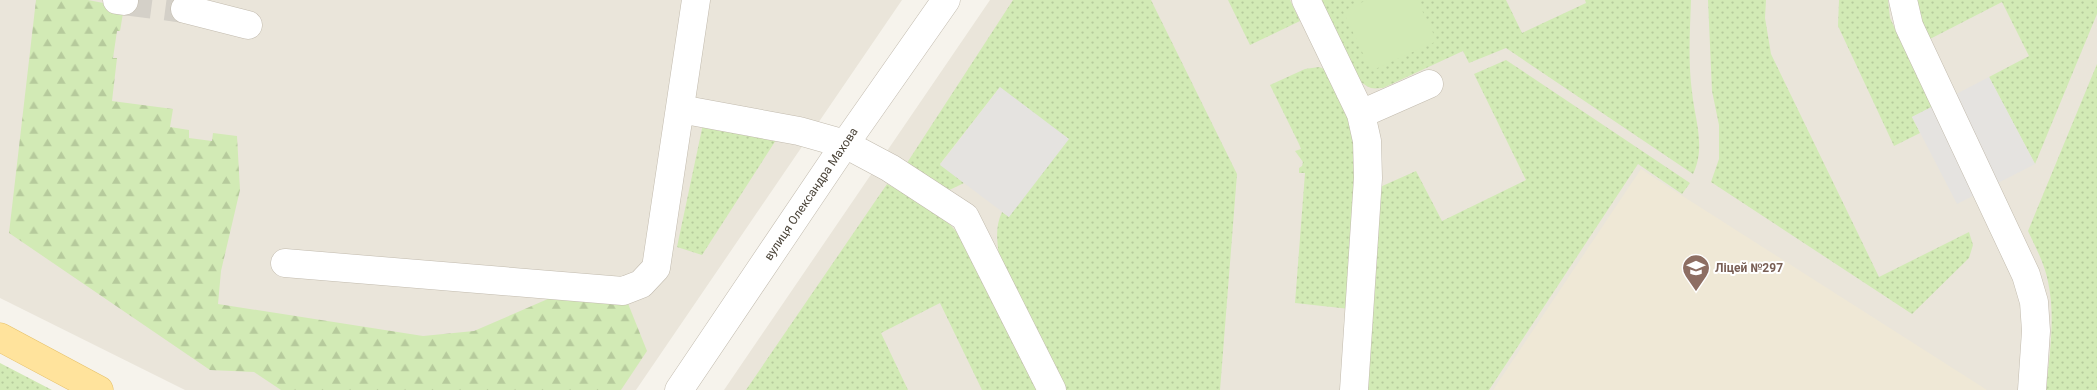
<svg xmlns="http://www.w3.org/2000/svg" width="2097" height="390" font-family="Roboto,sans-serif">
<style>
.residential{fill:#eae5da}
.education{fill:#efe8d6}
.grass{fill:url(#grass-dots)}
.forest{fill:url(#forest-firs)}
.park{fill:#d2eab5}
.parking{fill:#e5e3e0}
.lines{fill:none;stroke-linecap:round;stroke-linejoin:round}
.minor-tunnel{stroke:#d4d0c8;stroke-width:28;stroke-dasharray:28 14;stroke-linecap:butt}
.minor-casing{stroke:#c2bbae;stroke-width:29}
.major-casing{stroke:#e6c16a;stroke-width:29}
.minor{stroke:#fff;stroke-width:28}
.major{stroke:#ffe39c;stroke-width:28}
.labels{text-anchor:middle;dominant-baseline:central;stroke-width:4;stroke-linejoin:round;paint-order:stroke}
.street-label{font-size:12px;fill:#4b4439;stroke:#fff}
.education-label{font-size:12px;font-weight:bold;fill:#785e54;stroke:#fff;text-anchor:start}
</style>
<defs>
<pattern id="grass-dots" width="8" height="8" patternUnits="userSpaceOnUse" patternTransform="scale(1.25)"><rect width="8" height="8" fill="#d2eab5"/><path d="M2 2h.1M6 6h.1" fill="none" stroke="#b6ca9c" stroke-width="1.8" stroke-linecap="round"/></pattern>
<pattern id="forest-firs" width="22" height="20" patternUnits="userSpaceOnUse" patternTransform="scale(1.25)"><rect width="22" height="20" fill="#d2eab5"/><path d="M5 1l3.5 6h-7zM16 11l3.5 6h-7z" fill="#b6ca9c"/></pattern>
</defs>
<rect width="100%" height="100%" fill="#f6f3ec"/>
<!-- residential -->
<path class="residential" d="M 0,0 L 902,0 L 636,390 L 185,390 L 0,298 Z
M 990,0 L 2097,0 L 2097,390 L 724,390 Z"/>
<!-- education -->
<path class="education" d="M 1641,169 L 1681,195 L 1987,390 L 1493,390 Z"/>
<!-- grass -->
<path class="grass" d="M 1013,0 L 1151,0 L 1237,174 L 1220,390 L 1063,390 L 999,256 C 997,240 995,227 1002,212 L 1009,217 L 1000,87 L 940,164 L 964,183 L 941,194 L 903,169 Z
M 1228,0 L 1290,0 L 1300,21 L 1250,45 Z
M 1316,0 L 1506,0 L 1522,33 L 1586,3 L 1585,0 L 1691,0 C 1690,30 1688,62 1692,92 C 1695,120 1706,147 1693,174 L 1506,48 L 1469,63 L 1463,51 L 1383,88 C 1380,88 1375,89 1371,88 C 1348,81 1327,21 1316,0 Z
M 1708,0 L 1766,0 L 1765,18 L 1771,54 L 1879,277 L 1969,232 L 1973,245 L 1969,258 L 1912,314 L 1711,182 L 1719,159 L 1719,125 L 1712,91 Z
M 1839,0 L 1888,0 L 1890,18 L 1932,107 L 1912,117 L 1920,133 L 1894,146 L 1838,26 Z
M 1915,0 L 2097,0 L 2097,14 L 2035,164 L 1989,77 L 2029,56 L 2002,2 L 1928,40 Z
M 1506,60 L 1690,183 L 1682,194 L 1638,164 L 1489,390 L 1367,390 L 1380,187 L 1416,171 L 1442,221 L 1526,180 L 1474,74 Z
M 2097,64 L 2097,390 L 2046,390 C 2050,350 2057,309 2045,270 C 2041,257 2034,244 2028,231 Z
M 1319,67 L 1327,70 L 1349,116 L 1357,144 L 1350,309 L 1295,303 L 1305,173 L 1299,173 L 1299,168 L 1302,166 L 1303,162 L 1295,151 L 1301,149 L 1299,144 L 1270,85 L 1305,69 Z
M 703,124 L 778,137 L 702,255 L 677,247 Z
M 887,184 C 914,199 941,211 960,236 L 1037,390 L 982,390 L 940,303 L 881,333 L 908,390 L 746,390 Z
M 0,363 L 52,390 L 0,390 Z"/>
<!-- forest -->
<path class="forest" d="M 36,0 L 88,0 L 124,7 L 120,31 L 117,31 L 113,58 L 117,58 L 112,101 L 173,109 L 170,127 L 189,130 L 189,138 L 212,141 L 213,133 L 237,136 L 240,190 L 221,271 L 218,304 L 423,336 L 474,331 L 557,295 L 623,291 L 647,351 L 621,390 L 281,390 L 254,372 L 210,370 L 9,233 Z"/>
<!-- park -->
<path class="park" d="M 1367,0 L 1417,0 L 1437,41 L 1371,71 L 1343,11 Z"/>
<!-- parking -->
<path class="parking" d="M 1989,77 L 2035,164 L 1957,204 L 1912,117 Z
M 1000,87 L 1069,139 L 1009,217 L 940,165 Z"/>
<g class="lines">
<!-- minor-tunnel -->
<path class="minor-tunnel" d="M 124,1 L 185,9"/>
<!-- minor casing -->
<g class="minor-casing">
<path id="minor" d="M 117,0 L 124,1
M 1306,0 L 1361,114
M 1903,0 L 1909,26 L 2026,275 L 2034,302 L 2036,331 L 2032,390
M 185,9 L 248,25
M 680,109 L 799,131 L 845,144 L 890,168 L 965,217 L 1052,390
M 285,263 L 623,291 L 641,284 L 656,268 L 696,0
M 679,390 L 845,144 L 946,0
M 1354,390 L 1368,178 L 1367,141 L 1361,114 L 1429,84"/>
</g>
<!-- major casing -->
<g class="major-casing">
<path id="major" d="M 0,337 L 99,390"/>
</g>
<!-- minor -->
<use href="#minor" class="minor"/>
<!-- major -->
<use href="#major" class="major"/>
</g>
<!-- icons -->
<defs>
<g id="school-pin" transform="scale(1.4375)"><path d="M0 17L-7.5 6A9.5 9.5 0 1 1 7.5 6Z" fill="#8d6e63" stroke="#fff"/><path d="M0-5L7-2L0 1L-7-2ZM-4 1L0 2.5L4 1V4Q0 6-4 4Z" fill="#fff"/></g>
</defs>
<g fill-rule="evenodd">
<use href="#school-pin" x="1696" y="268"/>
</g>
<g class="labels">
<!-- street labels -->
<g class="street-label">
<text transform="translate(811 194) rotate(-56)">вулиця Олександра Махова</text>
</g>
<!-- education labels -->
<g class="education-label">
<text x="1715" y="268">Ліцей №297</text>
</g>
</g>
</svg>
